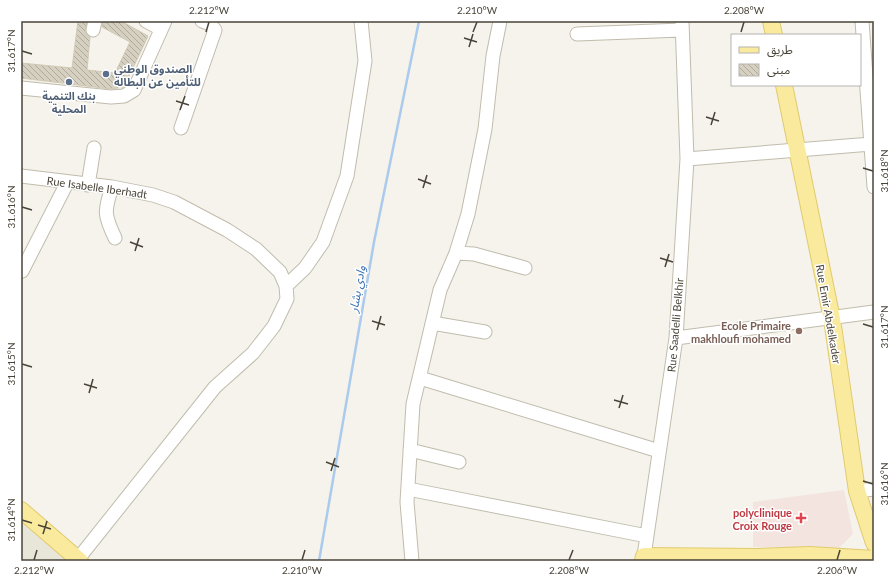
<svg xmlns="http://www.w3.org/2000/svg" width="895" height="582" font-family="Lato,'Noto Sans Arabic',sans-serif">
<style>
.residential{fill:#e8e5d9}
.medical{fill:#f4e4df}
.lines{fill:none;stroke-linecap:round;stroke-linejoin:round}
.stream{stroke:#aacbee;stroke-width:2.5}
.building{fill:url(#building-back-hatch);stroke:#d1c9b4}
.minor-casing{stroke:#c0bcad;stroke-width:15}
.major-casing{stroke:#e0ca6e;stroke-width:18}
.minor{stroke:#fff;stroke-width:13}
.major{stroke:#faea9e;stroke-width:16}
.ticks{fill:none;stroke:#494439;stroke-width:1.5}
.service-dot{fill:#5c6f8a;stroke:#fff;stroke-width:1.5}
.education-dot{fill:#8d6e63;stroke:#fff;stroke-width:1.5}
.health-dot{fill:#e0444e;stroke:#fff;stroke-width:1.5}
.labels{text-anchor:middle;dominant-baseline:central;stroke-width:3;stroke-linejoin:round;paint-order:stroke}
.service-label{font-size:11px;font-weight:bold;fill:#4e5e75;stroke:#fff;text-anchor:start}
.street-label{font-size:11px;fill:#494439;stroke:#fff}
.education-label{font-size:11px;font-weight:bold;fill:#785e54;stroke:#fff;text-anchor:end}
.health-label{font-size:11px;font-weight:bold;fill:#be3a42;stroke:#fff;text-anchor:end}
.water-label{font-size:12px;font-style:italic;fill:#356fb1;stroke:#fff}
.neatline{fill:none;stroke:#494439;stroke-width:1.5}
.ticks-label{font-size:10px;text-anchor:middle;fill:#494439}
</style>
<defs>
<pattern id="building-back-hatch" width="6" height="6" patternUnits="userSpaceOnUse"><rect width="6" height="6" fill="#d6d0c1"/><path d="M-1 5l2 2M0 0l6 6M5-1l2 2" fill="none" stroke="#b0aa9e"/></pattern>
</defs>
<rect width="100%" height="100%" fill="#f5f3eb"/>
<!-- residential -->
<path class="residential" d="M 24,521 L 69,561 L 21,561 L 21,525 Z"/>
<!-- medical -->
<path class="medical" d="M 844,490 L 853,534 L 839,548 L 753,547 L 753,502 Z"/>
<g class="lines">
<!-- stream -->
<path class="stream" d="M 319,561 L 374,242 L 419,21"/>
</g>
<!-- building -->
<path class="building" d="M 78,21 L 87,21 L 85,32 L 90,37 L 87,70 L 115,73 L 130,42 L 102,27 L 103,21 L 121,21 L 148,36 L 124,87 L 111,89 L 21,78 L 21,63 L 72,68 Z"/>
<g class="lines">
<!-- minor casing -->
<g class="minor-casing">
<path id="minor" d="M 146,21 L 161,29
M 862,21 L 874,187
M 93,30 L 95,21
M 577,34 L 682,30
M 21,88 L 111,97 L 124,96 L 134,90 L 165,21
M 181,128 L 215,30 L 210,24 L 202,21
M 687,159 L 871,144
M 21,176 L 112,187 L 153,195 L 174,202 L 227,230 L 256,249 L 280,272 L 286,286 L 287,299 L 274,326 L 253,353 L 215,387 L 78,559
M 88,185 L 94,148
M 112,187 C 104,211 104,215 115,238
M 456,253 L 474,254 L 525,268
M 22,271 L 67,183
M 286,286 L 305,268 L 323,242 L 347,176 L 365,61 L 361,21
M 432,323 L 485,332
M 676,338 L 874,312
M 420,378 L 659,451
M 410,450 L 459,462
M 408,489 L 647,536
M 857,491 L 874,489
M 644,556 L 676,338 L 687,159 L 682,21
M 412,561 L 407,502 L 413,404 L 440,290 L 456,253 L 468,214 L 485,129 L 493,56 L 500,21"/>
</g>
<!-- major casing -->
<g class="major-casing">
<path id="major" d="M 771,21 L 774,35
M 784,85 L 832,319 L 857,491 L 874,543
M 21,510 L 80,561
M 643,561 L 644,556 L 758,557 L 810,555 L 874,559"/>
</g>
<!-- minor -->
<use href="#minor" class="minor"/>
<!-- major -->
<use href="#major" class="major"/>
</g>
<!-- ticks -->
<path class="ticks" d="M 206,32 L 209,22M 473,32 L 477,22M 741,32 L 744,22M 464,38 L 477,42M 469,47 L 473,34M 22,51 L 32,54M 176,101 L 189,105M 180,110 L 185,96M 706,117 L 719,121M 711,125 L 715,112M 863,168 L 873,171M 418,179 L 431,184M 423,188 L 427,175M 22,207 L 32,210M 130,242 L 143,247M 135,251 L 139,238M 660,258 L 673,262M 665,267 L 669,254M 372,321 L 385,325M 863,324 L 873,327M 377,330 L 381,316M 22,364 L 32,367M 84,384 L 97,388M 89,393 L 93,379M 614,400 L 628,404M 619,408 L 623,395M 326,462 L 339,467M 331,471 L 335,458M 863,481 L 873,484M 22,520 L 32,523M 38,525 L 51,529M 43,534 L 47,521M 34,560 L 37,550M 302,560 L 305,550M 569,560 L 573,550M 837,560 L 840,550"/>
<!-- markers -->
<g class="service-dot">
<circle cx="106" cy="74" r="4"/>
<circle cx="69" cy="82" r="4"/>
</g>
<circle class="education-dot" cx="799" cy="331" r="4"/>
<path class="health-dot" d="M799 512h4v4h4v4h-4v4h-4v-4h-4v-4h4z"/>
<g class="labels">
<!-- service labels -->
<g class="service-label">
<text x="114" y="68">الصندوق الوطني<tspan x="114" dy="13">للتأمين عن البطالة</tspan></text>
<text x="69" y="95" text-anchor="middle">بنك التنمية<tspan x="69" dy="13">المحلية</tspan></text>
</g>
<!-- street labels -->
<g class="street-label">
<text transform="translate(97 187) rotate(8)">Rue Isabelle Iberhadt</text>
<text transform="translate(829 314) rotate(80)">Rue Emir Abdelkader</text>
<text transform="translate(675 325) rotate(-85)">Rue Saadelli Belkhir</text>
</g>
<!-- education labels -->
<g class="education-label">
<text x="791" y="325">Ecole Primaire<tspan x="791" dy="13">makhloufi mohamed</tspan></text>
</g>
<!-- health labels -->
<g class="health-label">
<text x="792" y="512">polyclinique<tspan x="792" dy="13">Croix Rouge</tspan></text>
</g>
<!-- water labels -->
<g class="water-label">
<text transform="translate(357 289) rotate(-80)">وادي بشار</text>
</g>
</g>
<!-- border -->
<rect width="895" height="582" fill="none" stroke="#ffffff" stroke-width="44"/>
<!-- legend -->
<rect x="731" y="34" width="130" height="52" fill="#ffffff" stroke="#b6b4b0"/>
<rect x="739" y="47" width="20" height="6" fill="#faea9e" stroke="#b6b4b0"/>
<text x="767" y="54" font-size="12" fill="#494439">طريق</text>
<rect x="739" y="64" width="20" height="12" fill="url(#building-back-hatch)" stroke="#b6b4b0"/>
<text x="767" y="74" font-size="12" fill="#494439">مبنى</text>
<rect x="22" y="22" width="851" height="538" class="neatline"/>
<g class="ticks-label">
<text x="209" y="14">2.212°W</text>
<text x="477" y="14">2.210°W</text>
<text x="744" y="14">2.208°W</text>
<text transform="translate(11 51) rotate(-90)" y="4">31.617°N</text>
<text transform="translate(884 171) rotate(-90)" y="4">31.618°N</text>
<text transform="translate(11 207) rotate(-90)" y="4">31.616°N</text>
<text transform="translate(884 327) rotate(-90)" y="4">31.617°N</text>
<text transform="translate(11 364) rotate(-90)" y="4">31.615°N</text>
<text transform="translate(884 484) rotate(-90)" y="4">31.616°N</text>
<text transform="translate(11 520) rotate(-90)" y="4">31.614°N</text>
<text x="34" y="574">2.212°W</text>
<text x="302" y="574">2.210°W</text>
<text x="569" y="574">2.208°W</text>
<text x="837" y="574">2.206°W</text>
</g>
</svg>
